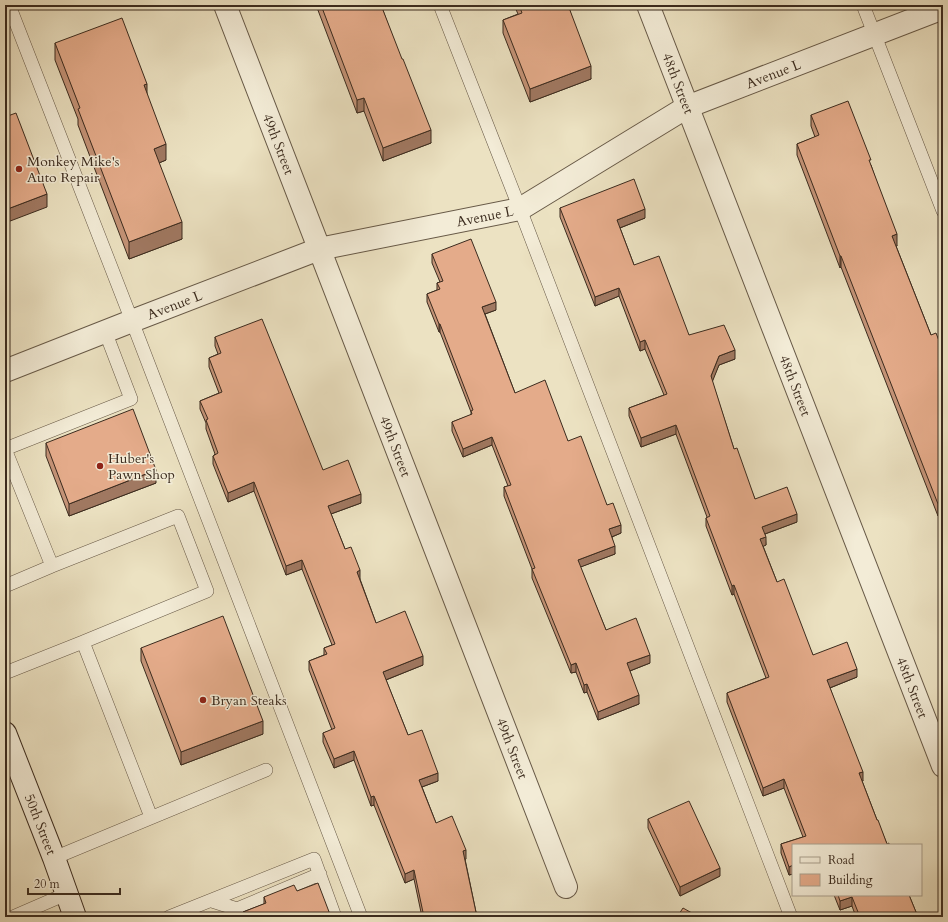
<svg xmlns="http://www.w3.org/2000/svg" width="948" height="922" font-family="Cardo,serif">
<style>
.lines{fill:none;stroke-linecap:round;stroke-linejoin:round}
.service-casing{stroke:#675947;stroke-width:14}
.minor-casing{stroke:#675947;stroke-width:24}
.tertiary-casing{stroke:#675947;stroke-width:24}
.secondary-casing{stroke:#3b2b1e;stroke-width:24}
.service{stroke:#f3ecd7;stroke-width:13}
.minor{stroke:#f3ecd7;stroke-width:22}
.tertiary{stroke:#f3ecd7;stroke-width:22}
.secondary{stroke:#f3ecd7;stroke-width:22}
.wall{fill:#c49377;stroke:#3b2b1e}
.shaded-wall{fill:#a07861;stroke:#3b2b1e}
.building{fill:#e4ab8a;stroke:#3b2b1e}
.poi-dot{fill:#8f2418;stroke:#f3ecd7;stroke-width:1.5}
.labels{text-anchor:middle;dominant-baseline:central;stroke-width:3;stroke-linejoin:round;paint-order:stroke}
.street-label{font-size:14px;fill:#3b2b1e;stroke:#f3ecd7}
.poi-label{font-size:14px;fill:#3b2b1e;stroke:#f3ecd7;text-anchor:start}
</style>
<rect width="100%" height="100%" fill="#ece2c2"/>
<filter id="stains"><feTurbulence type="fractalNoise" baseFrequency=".005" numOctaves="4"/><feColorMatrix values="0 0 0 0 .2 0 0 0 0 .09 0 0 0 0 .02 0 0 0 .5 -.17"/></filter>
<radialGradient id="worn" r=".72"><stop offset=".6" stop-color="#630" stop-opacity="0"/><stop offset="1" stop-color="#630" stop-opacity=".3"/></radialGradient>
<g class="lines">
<!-- service casing -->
<g class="service-casing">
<path id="service" d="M 9,5 L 132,321 L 361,917
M 440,5 L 520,209 L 791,917
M 863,5 L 943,211
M 105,331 L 131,399 L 5,449 L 52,566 L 178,516 L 207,591 L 83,642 L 151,817
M 5,586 L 52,566
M 5,673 L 83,642
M 54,858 L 266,770
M 212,901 L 237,909 L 320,874
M 13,917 L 66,894
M 169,917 L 314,859 L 335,917"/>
</g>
<!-- minor casing -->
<g class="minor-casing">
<g id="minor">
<path id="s1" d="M 225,5 L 566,887"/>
<path id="s2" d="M 648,5 L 943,766"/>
</g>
</g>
<!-- tertiary casing -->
<g class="tertiary-casing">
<g id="tertiary">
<path id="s3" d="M 5,371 L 132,321 L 319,249 L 520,209 L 687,107 L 943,8"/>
</g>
</g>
<!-- secondary casing -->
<g class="secondary-casing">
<g id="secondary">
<path id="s4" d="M 5,733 L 54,858 L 75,917"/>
</g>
</g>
<!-- service -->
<use href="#service" class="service"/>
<!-- minor -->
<use href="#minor" class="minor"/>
<!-- tertiary -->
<use href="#tertiary" class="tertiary"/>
<!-- secondary -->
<use href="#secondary" class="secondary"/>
</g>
<!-- wall -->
<path class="wall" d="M 316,5 L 381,5 L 431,143 L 383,161 L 364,111 L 357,113 Z
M 514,5 L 568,5 L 591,79 L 530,102 L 503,33 L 503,20 L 518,14 Z
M 55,43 L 166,160 L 159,163 L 182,239 L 129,259 L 78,125 L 78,119 L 55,60 Z
M 811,115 L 871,165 L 897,246 L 896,246 L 931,335 L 943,351 L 943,527 L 939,515 L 938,516 L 841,267 L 840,268 L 797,155 L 797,144 L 815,137 L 811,126 Z
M 560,208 L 645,218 L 620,228 L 634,265 L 689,335 L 735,359 L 719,365 L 712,381 L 734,449 L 755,499 L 797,522 L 765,534 L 766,545 L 763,546 L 777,582 L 813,655 L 857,677 L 830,688 L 863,781 L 862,781 L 877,820 L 887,844 L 889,845 L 793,845 L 793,874 L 789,875 L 781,853 L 781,844 L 803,837 L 784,788 L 763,796 L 727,702 L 727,693 L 766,678 L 734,594 L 732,595 L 706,526 L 706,518 L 707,517 L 676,434 L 641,447 L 629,416 L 629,408 L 664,395 L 645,349 L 640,351 L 619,296 L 595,306 L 560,217 Z
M 432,254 L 496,310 L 485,314 L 515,393 L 568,441 L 607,505 L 621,533 L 612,537 L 615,554 L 580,567 L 606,630 L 650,663 L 630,671 L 639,704 L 598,720 L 587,692 L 584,693 L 576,672 L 571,673 L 532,578 L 532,569 L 504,496 L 504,487 L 508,486 L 492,445 L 463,457 L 452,431 L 452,422 L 471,415 L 471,412 L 440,332 L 439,332 L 427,302 L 427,294 L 437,290 L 437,283 L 440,282 L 432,263 Z
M 215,337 L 323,470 L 361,503 L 331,514 L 345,549 L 360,579 L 376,623 L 423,665 L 386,680 L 408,735 L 438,781 L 422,787 L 436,823 L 466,859 L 465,859 L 477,917 L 422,917 L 414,879 L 405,883 L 374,805 L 371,806 L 354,760 L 334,768 L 323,742 L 323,733 L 332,730 L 309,670 L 309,661 L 324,655 L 324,648 L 332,645 L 302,569 L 286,575 L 254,491 L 228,502 L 213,464 L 213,456 L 215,454 L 206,429 L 206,423 L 200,409 L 200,401 L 219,393 L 209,367 L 209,358 L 218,354 L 215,346 Z
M 46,443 L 156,483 L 69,516 L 46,456 Z
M 141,648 L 263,734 L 181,765 L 141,661 Z
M 648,819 L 720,876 L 680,896 L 648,828 Z
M 834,895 L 909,895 L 918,917 L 856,917 L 852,906 L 840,910 Z
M 264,897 L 331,917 L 243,917 L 243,912 L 264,904 Z"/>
<!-- shaded-wall -->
<path class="shaded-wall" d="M 591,66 L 591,79 L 530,102 L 530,89 Z
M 147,84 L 147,100 L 144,85 Z
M 364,98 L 364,111 L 357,113 L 357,100 Z
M 431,130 L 431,143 L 383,161 L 383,148 Z
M 166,144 L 166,160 L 154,165 L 154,149 Z
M 47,194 L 47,207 L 5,223 L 5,210 Z
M 645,209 L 645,218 L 617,229 L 617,220 Z
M 182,222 L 182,239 L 129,259 L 129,242 Z
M 897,234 L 897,246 L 892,248 L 892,236 Z
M 840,256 L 841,256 L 841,267 L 840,268 Z
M 619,288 L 619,296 L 595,306 L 595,297 Z
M 496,302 L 496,310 L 482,315 L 482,307 Z
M 439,324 L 440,324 L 440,332 L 439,332 Z
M 645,340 L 645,349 L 640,351 L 640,342 Z
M 735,350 L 735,359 L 719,365 L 711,385 L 711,376 L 719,356 Z
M 676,425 L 676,434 L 641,447 L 641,438 Z
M 492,437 L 492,445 L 463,457 L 463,449 Z
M 156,470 L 156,483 L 69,516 L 69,504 Z
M 254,482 L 254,491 L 228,502 L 228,493 Z
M 361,494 L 361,503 L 328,515 L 328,506 Z
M 938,504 L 939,504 L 939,515 L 938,516 Z
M 797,514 L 797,522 L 762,535 L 762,527 Z
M 621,525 L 621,533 L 609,538 L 609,529 Z
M 766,537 L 766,545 L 760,548 L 760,539 Z
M 615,546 L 615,554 L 578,568 L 578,560 Z
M 302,560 L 302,569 L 286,575 L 286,566 Z
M 360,570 L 360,579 L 357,581 L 357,572 Z
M 734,585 L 734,594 L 732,595 L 732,586 Z
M 650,655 L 650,663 L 627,672 L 627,663 Z
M 423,656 L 423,665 L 383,681 L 383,672 Z
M 576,663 L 576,672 L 571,673 L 571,665 Z
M 857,669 L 857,677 L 827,689 L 827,680 Z
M 587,684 L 587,692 L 584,693 L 584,685 Z
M 639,695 L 639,704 L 598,720 L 598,712 Z
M 263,721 L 263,734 L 181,765 L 181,752 Z
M 354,751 L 354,760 L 334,768 L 334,759 Z
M 863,772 L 863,781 L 859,782 L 859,773 Z
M 438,773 L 438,781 L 419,788 L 419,780 Z
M 784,779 L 784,788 L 763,796 L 763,788 Z
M 374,796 L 374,805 L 371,806 L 371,797 Z
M 466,850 L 466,859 L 463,860 L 463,851 Z
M 793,865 L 793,874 L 789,875 L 789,867 Z
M 720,868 L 720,876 L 680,896 L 680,887 Z
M 414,870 L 414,879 L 405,883 L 405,874 Z
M 852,897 L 852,906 L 840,910 L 840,901 Z"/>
<!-- building -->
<path class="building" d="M 321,5 L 381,5 L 402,59 L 403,59 L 431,130 L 383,148 L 364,98 L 357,100 Z
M 519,5 L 568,5 L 591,66 L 530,89 L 503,20 L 522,13 Z
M 122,18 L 147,84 L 144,85 L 166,144 L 154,149 L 182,222 L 129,242 L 78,109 L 80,108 L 55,43 Z
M 848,101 L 871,160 L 869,160 L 897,234 L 892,236 L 931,335 L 936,333 L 943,351 L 943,515 L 939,504 L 938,504 L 841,256 L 840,256 L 797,144 L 819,135 L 811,115 Z
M 16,113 L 47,194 L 5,210 L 5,117 Z
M 634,179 L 645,209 L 617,220 L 634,265 L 659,256 L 689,335 L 724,325 L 735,350 L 719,356 L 711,376 L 734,449 L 737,448 L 755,499 L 787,487 L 797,514 L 762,527 L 766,537 L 760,539 L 777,582 L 784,579 L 813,655 L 847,642 L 857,669 L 827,680 L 863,772 L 859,773 L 877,820 L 878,820 L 887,844 L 889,843 L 889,845 L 793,845 L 793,865 L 789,867 L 781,844 L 806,836 L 784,779 L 763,788 L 727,693 L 769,677 L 734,585 L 732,586 L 706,518 L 710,516 L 676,425 L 641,438 L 629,408 L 667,394 L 645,340 L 640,342 L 619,288 L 595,297 L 560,208 Z
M 471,239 L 496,302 L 482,307 L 515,393 L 545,380 L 568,441 L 581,436 L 607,505 L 613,503 L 621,525 L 609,529 L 615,546 L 578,560 L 606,630 L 636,618 L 650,655 L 627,663 L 639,695 L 598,712 L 587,684 L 584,685 L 576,663 L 571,665 L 532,569 L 535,568 L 504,487 L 511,485 L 492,437 L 463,449 L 452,422 L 472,414 L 471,411 L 473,410 L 440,324 L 439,324 L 427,294 L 440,289 L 437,283 L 443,281 L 432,254 Z
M 262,319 L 323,470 L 348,460 L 361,494 L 328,506 L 345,549 L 351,547 L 360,570 L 357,572 L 376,623 L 405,611 L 423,656 L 383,672 L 408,735 L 422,730 L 438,773 L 419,780 L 436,823 L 452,816 L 466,850 L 463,851 L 477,917 L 424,917 L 414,870 L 405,874 L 374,796 L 371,797 L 354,751 L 334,759 L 323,733 L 335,728 L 309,661 L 327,654 L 324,648 L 335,644 L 302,560 L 286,566 L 254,482 L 228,493 L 213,456 L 218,453 L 206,420 L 208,419 L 200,401 L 222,392 L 209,358 L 221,353 L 215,337 Z
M 133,409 L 156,470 L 69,504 L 46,443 Z
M 223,616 L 263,721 L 181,752 L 141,648 Z
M 689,801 L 720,868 L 680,887 L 648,819 Z
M 318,883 L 331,917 L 245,917 L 243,912 L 266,903 L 264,897 L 294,885 L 297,891 Z
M 838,895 L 909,895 L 918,917 L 860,917 L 852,897 L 840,901 Z
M 683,908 L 699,917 L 677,917 Z"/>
<!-- markers -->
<g class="poi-dot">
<circle cx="19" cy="169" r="4"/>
<circle cx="100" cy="466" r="4"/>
<circle cx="203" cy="700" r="4"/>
</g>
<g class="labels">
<!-- street labels -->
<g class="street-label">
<text stroke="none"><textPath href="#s3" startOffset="830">Avenue L</textPath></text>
<text stroke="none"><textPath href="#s2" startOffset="84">48th Street</textPath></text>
<text stroke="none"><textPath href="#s1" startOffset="149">49th Street</textPath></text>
<text stroke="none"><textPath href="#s3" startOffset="506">Avenue L</textPath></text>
<text stroke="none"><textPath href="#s3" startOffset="182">Avenue L</textPath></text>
<text stroke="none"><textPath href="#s2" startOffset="408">48th Street</textPath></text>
<text stroke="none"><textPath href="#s1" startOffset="473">49th Street</textPath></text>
<text stroke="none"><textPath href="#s2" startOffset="732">48th Street</textPath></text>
<text stroke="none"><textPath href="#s1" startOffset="797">49th Street</textPath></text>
<text stroke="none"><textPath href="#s4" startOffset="98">50th Street</textPath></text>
</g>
<!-- poi labels -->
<g class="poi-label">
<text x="27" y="161">Monkey Mike's<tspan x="27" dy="16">Auto Repair</tspan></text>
<text x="108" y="458">Huber's<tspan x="108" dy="16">Pawn Shop</tspan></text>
<text x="211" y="700">Bryan Steaks</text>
</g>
</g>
<!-- margin -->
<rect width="948" height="922" fill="none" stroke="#ece2c2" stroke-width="20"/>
<rect x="6" y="6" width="936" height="910" fill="none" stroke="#3b2b1e" stroke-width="2"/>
<rect x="10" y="10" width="928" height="902" fill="none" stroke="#3b2b1e"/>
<!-- legend -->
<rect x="792" y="844" width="130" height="52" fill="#f3ecd7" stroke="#a99f8d"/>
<rect x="800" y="857" width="20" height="6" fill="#f3ecd7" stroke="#a99f8d"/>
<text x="828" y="864" font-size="12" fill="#3b2b1e">Road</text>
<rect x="800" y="874" width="20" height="12" fill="#e4ab8a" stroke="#a99f8d"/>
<text x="828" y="884" font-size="12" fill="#3b2b1e">Building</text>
<!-- scale -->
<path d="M28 888v6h92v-6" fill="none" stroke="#3b2b1e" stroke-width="2"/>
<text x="34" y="888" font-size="12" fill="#3b2b1e" stroke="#f3ecd7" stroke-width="3" paint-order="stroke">20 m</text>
<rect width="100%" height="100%" filter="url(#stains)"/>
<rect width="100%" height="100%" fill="url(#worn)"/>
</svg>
